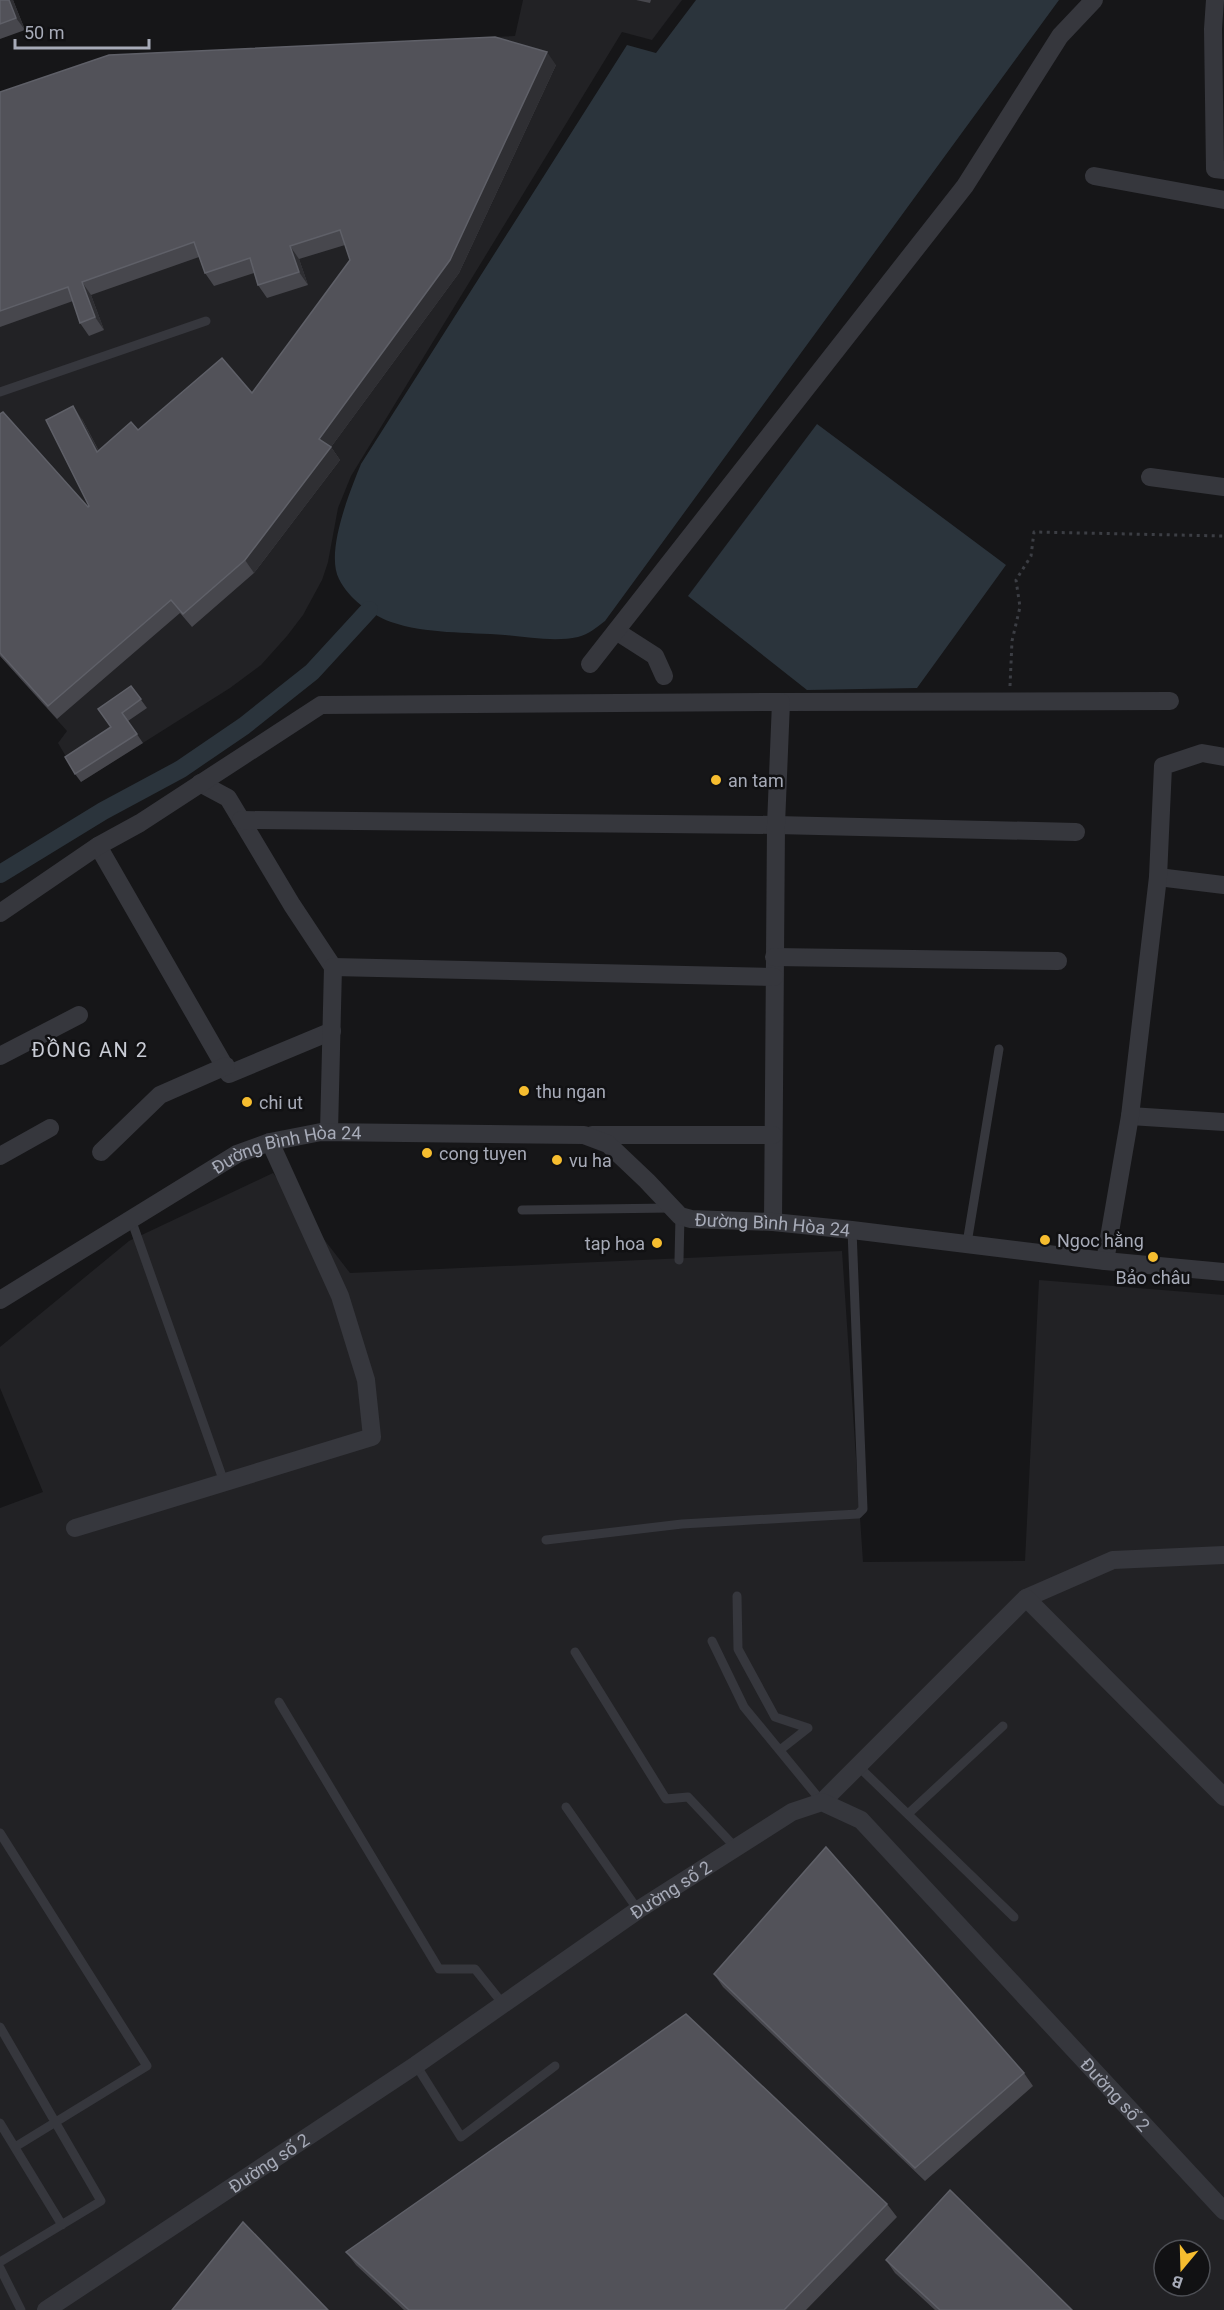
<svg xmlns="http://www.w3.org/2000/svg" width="1224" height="2310" font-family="Roboto,sans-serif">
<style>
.built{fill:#222225;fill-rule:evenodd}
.water{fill:#2b343c}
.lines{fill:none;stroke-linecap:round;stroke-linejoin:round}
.canal{stroke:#2b343c;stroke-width:18}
.path{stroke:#3c3e44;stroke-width:3;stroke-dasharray:3 4.5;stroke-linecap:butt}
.lane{stroke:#36373d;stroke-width:9}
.street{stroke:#36373d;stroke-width:18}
.wall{fill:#47474d}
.shaded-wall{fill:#2f2f33}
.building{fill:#525259;stroke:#5f6068;stroke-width:1.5}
.poi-dot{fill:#f6bd2f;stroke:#111113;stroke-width:2}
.labels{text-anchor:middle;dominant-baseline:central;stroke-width:5;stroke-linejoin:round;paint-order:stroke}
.poi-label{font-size:18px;fill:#a7abb8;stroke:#111113;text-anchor:start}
.street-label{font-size:18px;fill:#a7abb8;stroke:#111113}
.neighbourhood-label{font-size:20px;letter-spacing:1.5px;fill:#c8cbd4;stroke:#111113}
</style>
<rect width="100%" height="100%" fill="#161618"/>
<!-- built -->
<path class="built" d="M 523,0 L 682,0 L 652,40 L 622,32 L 351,476 L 338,508 L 328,562 L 322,580 L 303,615 L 287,636 L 261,665 L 230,688 L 81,782 L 58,743 L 67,731 L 0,656 L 0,93 L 105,56 L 515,36 Z
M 273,1173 L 350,1273 L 842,1251 L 863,1562 L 1025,1561 L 1039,1280 L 1224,1295 L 1224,2310 L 0,2310 L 0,1508 L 43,1492 L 0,1388 L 0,1347 L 129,1241 ZM 1164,2250 L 1200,2250 L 1200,2286 L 1164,2286 Z"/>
<!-- water -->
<path class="water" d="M 696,0 L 1059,0 L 605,621 C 596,628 589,634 578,637 C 555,642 528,637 505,635 C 467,632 426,634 391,622 C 370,614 349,599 339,579 C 325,552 350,491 361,464 L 627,45 L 656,53 Z
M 817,424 L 1006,565 L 917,688 L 807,690 L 688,596 Z"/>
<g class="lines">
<!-- canal -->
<path class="canal" d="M 0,874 L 103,811 L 181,769 L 244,726 L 312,672 L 369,610"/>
<!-- path -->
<path class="path" d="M 1010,686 L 1012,641 L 1020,607 L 1016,580 L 1031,556 L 1034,532 L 1224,536"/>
<!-- lane -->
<path class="lane" d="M 0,392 L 206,321
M 522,1210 L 671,1208
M 131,1219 L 224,1482
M 967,1243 L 999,1049
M 679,1260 L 680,1216
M 546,1540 L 682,1524 L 858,1514 L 863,1509 L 852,1230
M 737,1596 L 738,1649 L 775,1717 L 808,1728 L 780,1750
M 712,1641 L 744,1707 L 822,1802
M 575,1652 L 666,1799 L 688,1797 L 735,1847
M 279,1702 L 439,1969 L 475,1969 L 503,2004
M 859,1767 L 1014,1917
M 566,1807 L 638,1910
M 908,1814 L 1003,1726
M 0,1833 L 147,2066 L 15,2147
M 0,2027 L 101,2201 L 0,2262
M 416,2065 L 461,2137 L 555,2066
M 0,2123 L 62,2225
M 0,2268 L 21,2310"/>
<!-- street -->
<g class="street">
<path d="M 1215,0 L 1213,29 L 1215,169 L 1224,170"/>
<path d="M 1094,176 L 1224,200"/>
<path d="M 1150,477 L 1224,487"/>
<path d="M 616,631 L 655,656 L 664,676"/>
<path d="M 590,664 L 965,186 L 1060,36 L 1094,0"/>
<path d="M 781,702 L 1170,701"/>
<path d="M 200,783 L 228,798 L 292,905 L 333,967"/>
<path d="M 241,820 L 776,825 L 1076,832"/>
<path d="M 98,846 L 229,1074 L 332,1031"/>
<path d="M 1158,877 L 1224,885"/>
<path d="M 0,913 L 98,846 L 140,823 L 321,705 L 781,702 L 776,825 L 773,1222"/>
<path d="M 774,957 L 1058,961"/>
<path d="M 0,1056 L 79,1015"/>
<path d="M 1130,1116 L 1224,1122"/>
<path d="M 329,1132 L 333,967 L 774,977"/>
<path d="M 592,1135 L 773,1135"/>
<path d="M 101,1152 L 160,1095 L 226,1066"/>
<path d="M 0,1156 L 50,1128"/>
<path d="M 1105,1261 L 1130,1116 L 1158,877 L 1163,766 L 1202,753 L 1224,757"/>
<path id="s1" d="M 0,1300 L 237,1154 L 270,1142 L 321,1132 L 584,1135 L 608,1144 L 647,1181 L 680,1216 L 691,1219 L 773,1222 L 852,1230 L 1105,1261 L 1224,1272"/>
<path d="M 75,1528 L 372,1437 L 366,1380 L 340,1296 L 270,1142"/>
<path d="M 1026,1598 L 1113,1560 L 1224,1555"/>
<path d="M 822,1802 L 1026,1598 L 1224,1797"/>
<path id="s2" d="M 46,2310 L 416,2065 L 638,1910 L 792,1812 L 822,1802 L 861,1820 L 1224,2211"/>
</g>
</g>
<!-- wall -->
<path class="wall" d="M 0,0 L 13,0 L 25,30 L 0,39 Z
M 636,0 L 651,0 L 650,3 Z
M 556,65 L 459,273 L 331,447 L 340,460 L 254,573 L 192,627 L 180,613 L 57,719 L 0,656 L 0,414 L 88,507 L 89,506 L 82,419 L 99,451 L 138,430 L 252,393 L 350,260 L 345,245 L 299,259 L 308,285 L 267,298 L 258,285 L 254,273 L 214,286 L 205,273 L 199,257 L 91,295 L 104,330 L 89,336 L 80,323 L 73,301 L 0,327 L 0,92 Z
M 131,686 L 147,708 L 128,721 L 143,743 L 81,782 L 75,774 L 111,727 Z
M 714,1974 L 1024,2073 L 1033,2086 L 925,2181 L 723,1987 Z
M 887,2204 L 897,2217 L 806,2310 L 404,2310 L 356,2265 L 346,2252 Z
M 886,2260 L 1072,2310 L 935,2310 L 895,2273 Z"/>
<!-- shaded-wall -->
<path class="shaded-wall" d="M 9,0 L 13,0 L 25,30 L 16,18 Z
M 547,52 L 556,65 L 459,273 L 331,447 L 340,460 L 254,573 L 245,560 L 319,439 Z
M 290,246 L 299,259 L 308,285 L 299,272 Z
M 82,282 L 91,295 L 104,330 L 95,317 Z
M 73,406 L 82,419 L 106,465 L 97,452 Z"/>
<!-- building -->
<path class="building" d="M 0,0 L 9,0 L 16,18 L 0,24 Z
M 495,37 L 547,52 L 450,260 L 319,439 L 331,447 L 245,560 L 183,614 L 171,600 L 48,706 L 0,653 L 0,414 L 3,412 L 88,507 L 89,506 L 46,420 L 73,406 L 97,452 L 131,422 L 138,430 L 222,358 L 252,393 L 350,260 L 340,230 L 290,246 L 299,272 L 258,285 L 250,258 L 205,273 L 194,242 L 82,282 L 95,317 L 80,323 L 68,287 L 0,311 L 0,92 L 109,55 Z
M 131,686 L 141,699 L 122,713 L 137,734 L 75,774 L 65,757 L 111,727 L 98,709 Z
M 826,1847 L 1024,2073 L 915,2168 L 714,1974 Z
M 686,2014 L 887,2204 L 784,2310 L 409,2310 L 346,2252 Z
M 950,2190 L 1072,2310 L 940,2310 L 886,2260 Z
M 243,2222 L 328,2310 L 172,2310 Z"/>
<!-- markers -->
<g class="poi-dot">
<circle cx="716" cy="780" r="6"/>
<circle cx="524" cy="1091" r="6"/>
<circle cx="247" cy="1102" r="6"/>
<circle cx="427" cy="1153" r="6"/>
<circle cx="557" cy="1160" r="6"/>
<circle cx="1045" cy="1240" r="6"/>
<circle cx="657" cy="1243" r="6"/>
<circle cx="1153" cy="1257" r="6"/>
</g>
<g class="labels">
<!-- poi labels -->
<g class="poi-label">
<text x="728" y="780">an tam</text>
<text x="536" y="1091">thu ngan</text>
<text x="259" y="1102">chi ut</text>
<text x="439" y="1153">cong tuyen</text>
<text x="569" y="1160">vu ha</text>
<text x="1057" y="1240">Ngoc hằng</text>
<text x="645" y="1243" text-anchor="end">tap hoa</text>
<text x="1153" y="1277" text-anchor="middle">Bảo châu</text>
</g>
<!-- street labels -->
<g class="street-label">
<text stroke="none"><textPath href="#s1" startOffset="328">Đường Bình Hòa 24</textPath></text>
<text stroke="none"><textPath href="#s1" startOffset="849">Đường Bình Hòa 24</textPath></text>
<text stroke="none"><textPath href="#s2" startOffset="753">Đường số 2</textPath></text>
<text stroke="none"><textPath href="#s2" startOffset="1346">Đường số 2</textPath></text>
<text stroke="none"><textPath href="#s2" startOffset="267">Đường số 2</textPath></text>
</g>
<!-- neighbourhood labels -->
<g class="neighbourhood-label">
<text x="90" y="1050">ĐỒNG AN 2</text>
</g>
</g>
<!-- north arrow -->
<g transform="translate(1182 2268) rotate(199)"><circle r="28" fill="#111113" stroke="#4d4f55" stroke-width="1.5"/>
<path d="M0-4.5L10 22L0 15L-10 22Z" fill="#f6bd2f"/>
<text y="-9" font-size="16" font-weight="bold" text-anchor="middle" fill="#a7abb8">B</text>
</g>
<!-- scale -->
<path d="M15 39v9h134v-9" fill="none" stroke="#a7abb8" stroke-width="3"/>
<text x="24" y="39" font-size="18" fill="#a7abb8" stroke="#111113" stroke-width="4.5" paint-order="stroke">50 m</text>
</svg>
